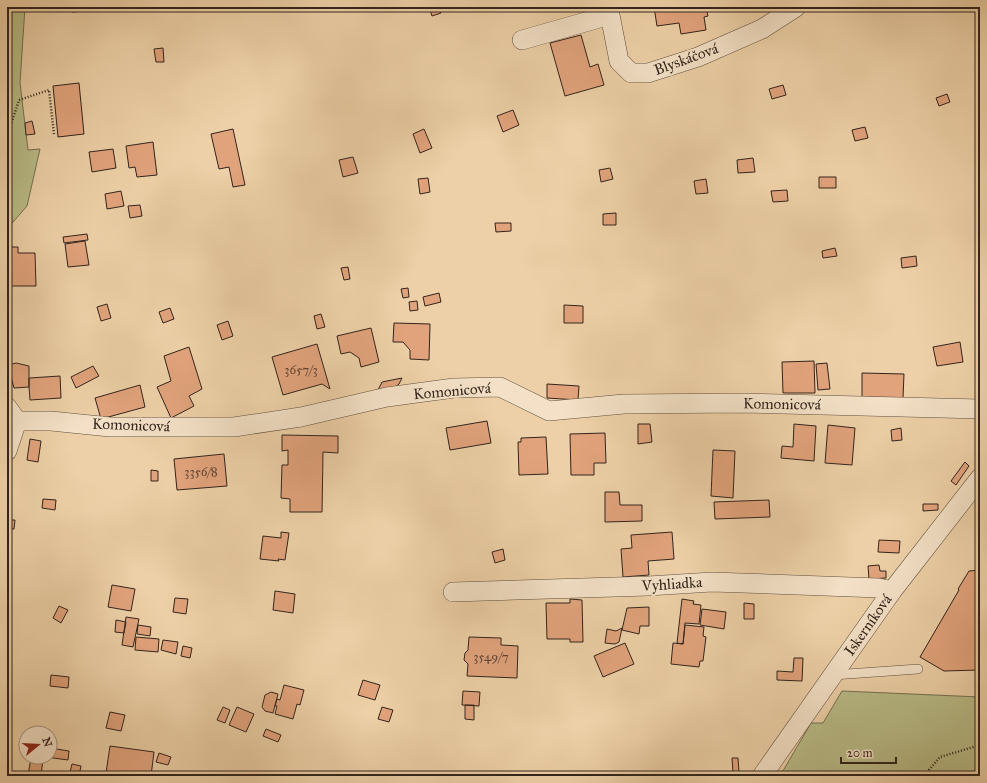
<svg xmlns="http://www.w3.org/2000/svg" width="987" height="783" font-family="'IM FELL Great Primer',serif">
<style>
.green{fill:#b8bb87;stroke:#757052}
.building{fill:#e1a37c;stroke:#32241c}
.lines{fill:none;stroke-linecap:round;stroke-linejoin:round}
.service-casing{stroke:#614f3f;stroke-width:10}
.minor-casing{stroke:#614f3f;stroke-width:20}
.path{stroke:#32241c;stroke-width:2.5;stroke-dasharray:1 2;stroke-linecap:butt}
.service{stroke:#f3e0c6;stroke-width:9}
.minor{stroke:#f3e0c6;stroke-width:19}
.labels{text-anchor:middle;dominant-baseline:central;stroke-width:4;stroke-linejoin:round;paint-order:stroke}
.number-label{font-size:13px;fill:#5e4434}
.street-label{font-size:15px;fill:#32241c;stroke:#f3e0c6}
</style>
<rect width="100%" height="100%" fill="#edd0a7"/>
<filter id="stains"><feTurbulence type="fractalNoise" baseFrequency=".005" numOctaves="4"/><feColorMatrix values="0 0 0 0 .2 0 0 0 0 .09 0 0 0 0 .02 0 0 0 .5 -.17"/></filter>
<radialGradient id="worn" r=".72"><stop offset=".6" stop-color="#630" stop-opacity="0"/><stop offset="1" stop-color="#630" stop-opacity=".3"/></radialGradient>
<!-- green -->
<path class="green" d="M 7,7 L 25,7 L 20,83 L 28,150 L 40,149 L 27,206 L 7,229 Z
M 842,691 L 980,697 L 980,776 L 780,776 L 811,723 L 823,723 Z"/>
<!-- building -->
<path class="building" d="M 71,7 L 97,7 L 97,10 L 72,12 Z
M 429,7 L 439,7 L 441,13 L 432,16 Z
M 654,7 L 706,7 L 708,16 L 704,17 L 706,30 L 681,34 L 679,23 L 657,26 Z
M 581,35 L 590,67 L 598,64 L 604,85 L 565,96 L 550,43 Z
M 163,48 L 164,62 L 156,62 L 154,49 Z
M 79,83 L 84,134 L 58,137 L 53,86 Z
M 783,85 L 786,95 L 772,99 L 769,89 Z
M 947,94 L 950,102 L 939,106 L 936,98 Z
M 513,110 L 519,125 L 503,132 L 497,116 Z
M 32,121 L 35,134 L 26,135 L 25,123 Z
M 865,127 L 868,138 L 855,141 L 852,130 Z
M 233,129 L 245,185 L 233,187 L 229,167 L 219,169 L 211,134 Z
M 424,129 L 432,148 L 420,153 L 413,134 Z
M 153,142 L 157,175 L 137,177 L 135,167 L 129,168 L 126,146 Z
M 113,149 L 116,168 L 92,172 L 89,152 Z
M 353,157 L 358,173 L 343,177 L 339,160 Z
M 753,158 L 755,172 L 738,173 L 737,160 Z
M 610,168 L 613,179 L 601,182 L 599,170 Z
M 819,177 L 836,177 L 836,188 L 819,188 Z
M 428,178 L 430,192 L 420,194 L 418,179 Z
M 706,179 L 708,193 L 696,194 L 694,181 Z
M 787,190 L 788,201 L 773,202 L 771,191 Z
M 121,191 L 124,206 L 107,209 L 105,194 Z
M 140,205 L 142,216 L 130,218 L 128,206 Z
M 616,213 L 616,225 L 603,225 L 603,214 Z
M 495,223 L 511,223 L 511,231 L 496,232 Z
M 87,234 L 88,240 L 64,243 L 63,237 Z
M 85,241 L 89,265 L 68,267 L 65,244 Z
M 7,247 L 18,247 L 18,253 L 35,253 L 36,286 L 7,286 Z
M 835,248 L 837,256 L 823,258 L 822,251 Z
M 916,256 L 917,266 L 902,268 L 901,258 Z
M 348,267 L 350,279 L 344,280 L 341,268 Z
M 408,288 L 409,297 L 403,298 L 401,289 Z
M 439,293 L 441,302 L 425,306 L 423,297 Z
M 417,301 L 418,310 L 410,311 L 409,302 Z
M 107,304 L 111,318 L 101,321 L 97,307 Z
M 564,305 L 583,306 L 583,323 L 564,323 Z
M 170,308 L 174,319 L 163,323 L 159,312 Z
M 321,314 L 325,327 L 317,329 L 314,316 Z
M 228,321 L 233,336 L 222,340 L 217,325 Z
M 394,323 L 430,324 L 429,360 L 410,359 L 410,350 L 403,342 L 393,342 Z
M 371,328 L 379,362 L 361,367 L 359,358 L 350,352 L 341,354 L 337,336 Z
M 960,342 L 963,362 L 937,366 L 933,347 Z
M 317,344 L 330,389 L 322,384 L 283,395 L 272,357 Z
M 189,347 L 202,389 L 189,396 L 194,406 L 171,418 L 157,387 L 171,381 L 164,356 Z
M 814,361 L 815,393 L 783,393 L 782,362 Z
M 16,363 L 29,366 L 29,387 L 14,388 L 8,365 Z
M 827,363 L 830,389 L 818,390 L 816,364 Z
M 93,366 L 99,376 L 76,388 L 71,377 Z
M 862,373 L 904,374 L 903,398 L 862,397 Z
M 60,376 L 61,398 L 30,400 L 29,387 L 29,378 Z
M 402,378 L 399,384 L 393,389 L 375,396 L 382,382 Z
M 547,384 L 579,386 L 578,400 L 547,398 Z
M 140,385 L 145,407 L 101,419 L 95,398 Z
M 487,421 L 491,443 L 450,450 L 446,428 Z
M 638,424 L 650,424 L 652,442 L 638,444 Z
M 794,424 L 816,426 L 814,461 L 781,458 L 782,446 L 793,447 Z
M 828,425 L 855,428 L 852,465 L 825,463 Z
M 901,428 L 902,440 L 892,441 L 891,430 Z
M 605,433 L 606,463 L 594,463 L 594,475 L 571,475 L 570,434 Z
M 282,435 L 338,436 L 338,453 L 323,452 L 322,512 L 290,512 L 290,499 L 281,498 L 282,465 L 288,465 L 288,450 L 282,451 Z
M 546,437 L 548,474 L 519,475 L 518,442 L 521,442 L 521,438 Z
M 30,439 L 41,441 L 38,462 L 27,460 Z
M 713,450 L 735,451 L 733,498 L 711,496 Z
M 224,454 L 227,486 L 177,490 L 174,459 Z
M 965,462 L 969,466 L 956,485 L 951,481 Z
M 151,470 L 158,471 L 158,481 L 151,481 Z
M 605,492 L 619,492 L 620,505 L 642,505 L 642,521 L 605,522 Z
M 43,499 L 56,500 L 55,510 L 42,508 Z
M 769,500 L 770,517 L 715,519 L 714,502 Z
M 923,504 L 938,504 L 938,510 L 923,511 Z
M 7,520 L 15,520 L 14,529 L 7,529 Z
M 281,532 L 289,533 L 285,560 L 278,559 L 279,561 L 260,559 L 263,536 L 281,538 Z
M 672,532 L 674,559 L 648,561 L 649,575 L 623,577 L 621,549 L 632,548 L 631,535 Z
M 879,540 L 900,541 L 899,553 L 878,552 Z
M 503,549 L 505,560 L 495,563 L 492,552 Z
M 879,565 L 880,571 L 886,571 L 886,578 L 869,579 L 868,566 Z
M 980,570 L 979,670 L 944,671 L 920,657 L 959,590 L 958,589 L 969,571 Z
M 112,585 L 135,589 L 131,611 L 108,607 Z
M 275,591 L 295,594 L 293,613 L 273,610 Z
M 175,598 L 188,599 L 186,614 L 173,612 Z
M 570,599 L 582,600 L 583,642 L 570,642 L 570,639 L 547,639 L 546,603 L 570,603 Z
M 682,599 L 694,601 L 693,604 L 701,605 L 699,624 L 685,623 L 683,644 L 677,643 Z
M 744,603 L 754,604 L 754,619 L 744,619 Z
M 59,606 L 68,610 L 61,623 L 53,618 Z
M 649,607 L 649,626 L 640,626 L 639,634 L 622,630 L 627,608 Z
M 702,609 L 726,612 L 724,629 L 700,625 Z
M 126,617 L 139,619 L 133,647 L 122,645 Z
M 116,620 L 126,622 L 124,633 L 115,632 Z
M 138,625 L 151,627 L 150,636 L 137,634 Z
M 685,625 L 704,627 L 703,636 L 706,637 L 703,661 L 700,661 L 699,667 L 671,664 L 673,643 L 683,644 Z
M 622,628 L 619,642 L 615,644 L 605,643 L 607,629 L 616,631 Z
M 136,637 L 159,639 L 158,652 L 135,650 Z
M 469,637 L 501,638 L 501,645 L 518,646 L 517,678 L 467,676 L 468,664 L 464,660 L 465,653 L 468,650 Z
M 163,640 L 178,642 L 176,654 L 161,650 Z
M 625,643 L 634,664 L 603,677 L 594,656 Z
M 183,646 L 192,648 L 190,658 L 181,656 Z
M 794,658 L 803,658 L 802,681 L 777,680 L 777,671 L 793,672 Z
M 51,675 L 69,677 L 68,688 L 50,686 Z
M 363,680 L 380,685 L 375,700 L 358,695 Z
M 284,685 L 304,690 L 300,705 L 297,704 L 293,719 L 275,714 L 277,706 L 275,706 L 277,699 L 280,700 Z
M 463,691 L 480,692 L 479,706 L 462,705 Z
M 271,692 L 278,694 L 273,713 L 265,711 L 262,707 L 265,695 Z
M 465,705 L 474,705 L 474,720 L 465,719 Z
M 223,707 L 230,710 L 225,723 L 217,720 Z
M 237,707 L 254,714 L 246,732 L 229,725 Z
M 382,707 L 393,710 L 389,722 L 378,719 Z
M 110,712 L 125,715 L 121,731 L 106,728 Z
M 266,729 L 281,735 L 278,742 L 263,736 Z
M 110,746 L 154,752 L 151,776 L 126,776 L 106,773 Z
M 50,748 L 69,751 L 68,760 L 46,757 L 50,757 Z
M 159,753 L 171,757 L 168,765 L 156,762 Z
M 31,758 L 43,759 L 41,776 L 28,775 Z
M 732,758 L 738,758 L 739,772 L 733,772 Z
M 72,764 L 81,766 L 79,776 L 69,776 Z"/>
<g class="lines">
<!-- service casing -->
<g class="service-casing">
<path id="service" d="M 833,675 L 918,669"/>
</g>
<!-- minor casing -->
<g class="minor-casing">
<path id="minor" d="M 522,40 L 610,15 L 619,61 L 631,73 L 648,73 L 698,57 L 762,29 L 796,7
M 7,407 L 17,421 L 7,451
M 17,421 L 51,421 L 110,427 L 234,427 L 301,417 L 387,397 L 454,388 L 500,387 L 549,411 L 624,404 L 742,403 L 980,409
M 453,592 L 648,586 L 712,582 L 879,588 L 892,591
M 762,776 L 892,591 L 980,478"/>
</g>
<!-- path -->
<path class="path" d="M 7,137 L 19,100 L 49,90 L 54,134
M 928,776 L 929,770 L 940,757 L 980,745"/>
<!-- service -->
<use href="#service" class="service"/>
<!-- minor -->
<use href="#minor" class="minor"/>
</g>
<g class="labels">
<!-- number labels -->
<g class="number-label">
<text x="301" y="370">3657/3</text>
<text x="201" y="472">3356/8</text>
<text x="491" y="657">3549/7</text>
</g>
<!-- street labels -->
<g class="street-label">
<text transform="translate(686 59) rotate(-20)">Blyskáčová</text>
<text transform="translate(452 391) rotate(-5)">Komonicová</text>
<text transform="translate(782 404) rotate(1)">Komonicová</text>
<text transform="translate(131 425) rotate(2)">Komonicová</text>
<text transform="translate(672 584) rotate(-4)">Vyhliadka</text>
<text transform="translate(868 625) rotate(-55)">Iskerníková</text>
</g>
</g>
<!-- margin -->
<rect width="987" height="783" fill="none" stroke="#edd0a7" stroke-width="24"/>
<rect x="8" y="8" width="971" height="767" fill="none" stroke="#32241c" stroke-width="2"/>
<rect x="12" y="12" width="963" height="759" fill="none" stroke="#32241c"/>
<!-- north arrow -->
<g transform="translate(38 745) rotate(72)"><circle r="19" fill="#f3e0c6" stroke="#a69582"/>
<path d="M0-3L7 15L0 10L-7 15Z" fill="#8f2418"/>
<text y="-6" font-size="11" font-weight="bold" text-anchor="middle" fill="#32241c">N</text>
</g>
<!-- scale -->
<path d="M841 757v6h55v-6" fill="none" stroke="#32241c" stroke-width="2"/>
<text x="847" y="757" font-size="12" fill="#32241c" stroke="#f3e0c6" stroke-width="3" paint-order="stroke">20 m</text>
<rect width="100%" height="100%" filter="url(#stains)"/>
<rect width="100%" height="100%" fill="url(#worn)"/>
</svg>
